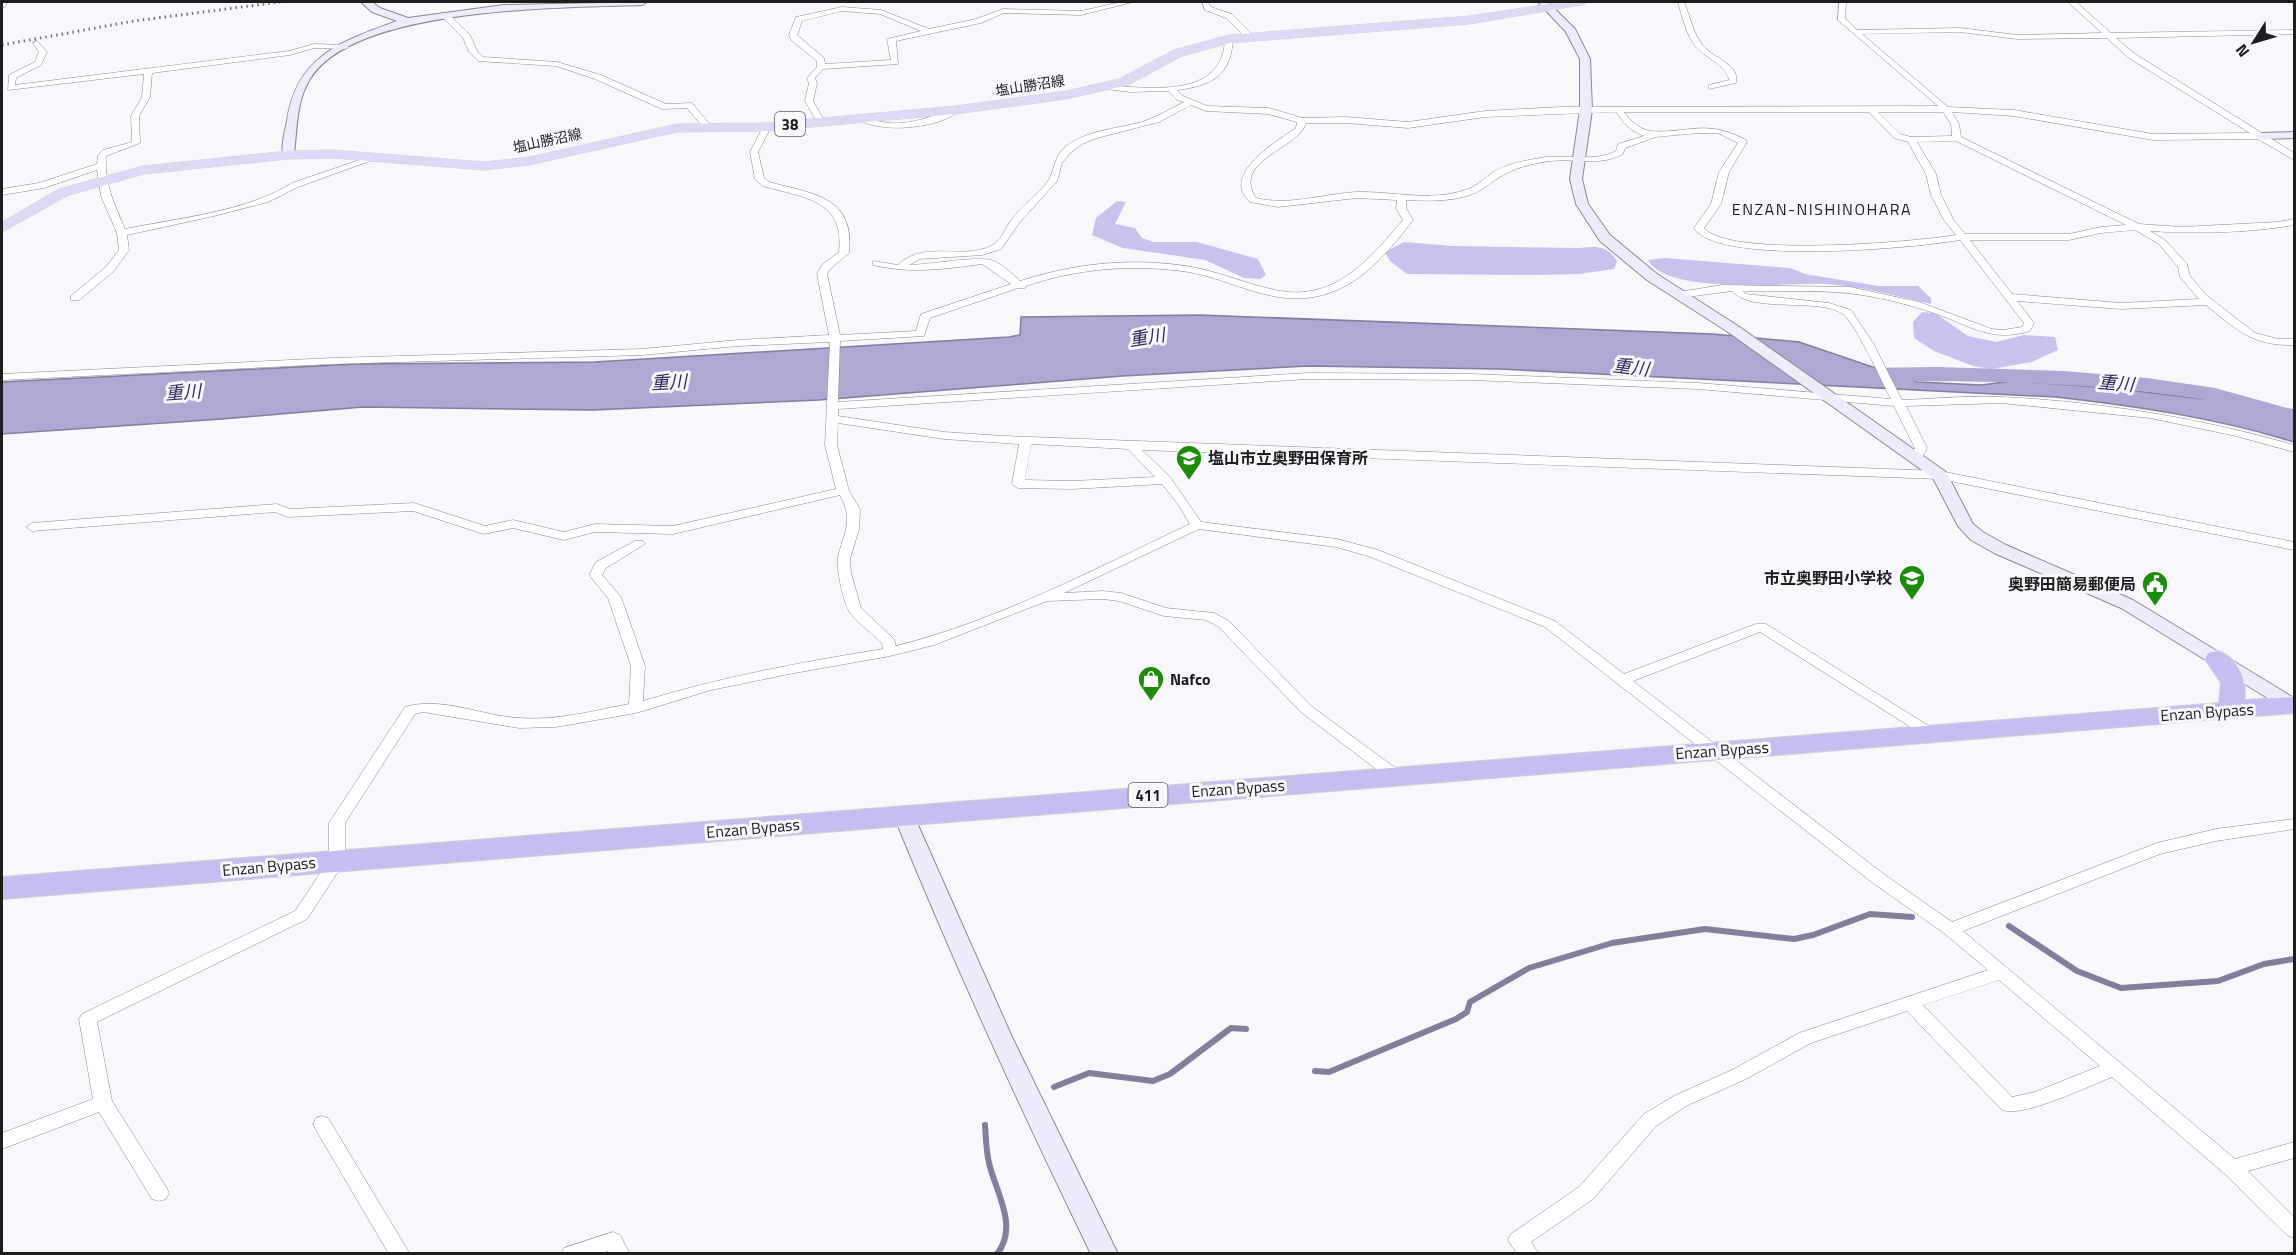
<svg xmlns="http://www.w3.org/2000/svg" width="2296" height="1255" font-family="'Titillium Web','Noto Sans JP',sans-serif">
<style>
.forest{fill:#c8c2ed}
.water{fill:#aea8d2;stroke:#827e9c;stroke-width:1.5}
.lines{fill:none;stroke-linecap:round;stroke-linejoin:round}
.stream{stroke:#827e9c;stroke-width:6}
.river{fill:#aea8d2;fill-rule:evenodd}
.street-casing{stroke:#89898c;stroke-width:1}
.secondary-casing{stroke:#89898c;stroke-width:2}
.primary-casing{stroke:#d2d2d2;stroke-width:1}
.highway-casing{stroke:#d2d2d2;stroke-width:2}
.street{fill:#fff;fill-rule:evenodd}
.secondary{fill:#eeecfa;fill-rule:evenodd}
.primary{fill:#dcd8f6;fill-rule:evenodd}
.highway{fill:#c5bef0;fill-rule:evenodd}
.rail{stroke:#727274;stroke-width:3;stroke-dasharray:1.5 4;stroke-linecap:butt}
.labels{text-anchor:middle;dominant-baseline:central;stroke-width:6;stroke-linejoin:round;paint-order:stroke}
.far-street-label{font-size:14px;fill:#1d1d1e;stroke:#f8f7fb}
.shield{fill:#f8f7fb;stroke:#5f5e60;stroke-width:1.5}
.shield-label{font-size:15px;font-weight:bold;fill:#1d1d1e}
.far-quarter-label{font-size:16px;letter-spacing:1.5px;fill:#1d1d1e;stroke:#f8f7fb}
.poi-label{font-size:16px;font-weight:bold;fill:#1d1d1e;stroke:#f8f7fb;text-anchor:start}
.street-label{font-size:16px;fill:#1d1d1e;stroke:#f8f7fb}
.water-label{font-size:18px;font-style:italic;fill:#322559;stroke:#f8f7fb}
</style>
<rect width="100%" height="100%" fill="#f8f7fb"/>
<!-- forest -->
<path class="forest" d="M 1117,201 L 1126,202 L 1115,224 L 1135,228 L 1142,238 L 1154,242 L 1197,242 L 1258,259 L 1266,275 L 1260,279 L 1244,278 L 1205,260 L 1123,248 L 1092,235 L 1096,218 Z
M 1404,242 L 1452,246 L 1580,248 C 1596,246 1608,246 1617,261 L 1614,269 L 1579,274 L 1534,275 L 1407,274 L 1390,261 L 1385,252 Z
M 1665,258 L 1790,268 L 1805,274 L 1878,286 L 1918,286 L 1931,298 L 1931,304 C 1897,296 1863,287 1828,284 C 1791,282 1667,296 1648,260 Z
M 1922,312 L 1935,313 L 1968,336 L 1996,342 L 2024,335 L 2055,337 L 2058,350 L 2032,362 L 1991,369 L 1973,366 L 1934,351 L 1914,338 L 1913,322 Z"/>
<!-- water -->
<path class="water" d="M 1199,315 L 1713,334 L 1799,342 L 1917,382 L 1981,385 L 2013,381 L 2111,388 L 2294,410 L 2294,442 C 2217,418 2136,406 2056,397 L 1500,369 L 1307,366 L 1122,376 L 819,400 L 593,410 L 363,407 L 222,419 L 2,434 L 2,382 L 356,364 L 595,362 L 1009,337 L 1020,335 L 1021,317 Z"/>
<g class="lines">
<!-- stream -->
<path class="stream" d="M 2009,926 L 2077,971 L 2121,988 L 2218,981 L 2264,964 L 2294,959
M 1315,1071 L 1329,1072 L 1456,1019 L 1467,1012 L 1470,1002 L 1529,968 L 1612,943 L 1705,929 L 1794,939 L 1813,935 L 1870,914 L 1912,917
M 1054,1087 L 1089,1073 L 1153,1081 L 1170,1074 L 1231,1028 L 1246,1029
M 985,1125 C 986,1138 986,1151 989,1163 C 996,1193 1019,1226 997,1254"/>
<!-- river -->
<path class="river" d="M 1938,367 L 2063,371 L 2147,378 L 2215,388 L 2294,410 L 2294,424 C 2259,417 2224,402 2188,397 C 2077,381 1965,380 1854,382 L 1846,380 L 1842,375 L 1846,370 L 1854,368 Z"/>
<!-- street casing -->
<g class="street-casing">
<path id="street" d="M 2,2 L 7,2 L 5,7 L 2,7 Z
M 1121,2 L 1133,2 L 1081,15 L 1004,13 L 981,23 L 896,41 L 898,64 L 823,69 L 815,78 L 817,83 L 813,101 L 824,120 L 820,123 L 817,122 L 805,101 L 809,83 L 807,78 L 817,67 L 817,61 L 791,40 L 789,35 L 796,17 L 842,7 L 881,10 L 929,29 L 976,19 L 1003,9 L 1081,11 ZM 842,11 L 880,14 L 921,31 L 887,39 L 891,60 L 825,64 L 824,58 L 797,35 L 802,21 Z
M 1202,2 L 1208,2 L 1211,7 L 1232,14 L 1253,35 L 1253,39 L 1247,39 L 1226,18 L 1205,10 Z
M 1678,2 L 1684,2 C 1691,18 1693,36 1706,49 C 1717,59 1740,66 1736,83 L 1709,89 L 1709,85 L 1729,80 C 1726,64 1705,58 1695,46 C 1686,34 1682,16 1678,2 Z
M 1839,2 L 1846,2 L 1845,18 L 1857,30 L 1960,28 L 2017,35 L 2102,33 L 2068,2 L 2076,2 L 2111,33 L 2294,30 L 2294,34 L 2116,38 L 2135,54 L 2294,153 L 2294,160 L 2258,139 L 2153,140 L 2014,116 L 1952,112 L 1959,124 L 1961,137 L 2139,224 L 2181,227 L 2278,222 L 2294,219 L 2294,225 C 2250,233 2196,234 2150,231 L 2165,240 L 2187,264 L 2190,276 L 2206,295 L 2255,333 L 2278,339 L 2294,339 L 2294,345 C 2252,346 2237,330 2206,305 L 2121,309 L 2017,301 L 2034,323 L 2030,331 C 1991,343 1969,325 1934,313 C 1910,305 1887,299 1862,295 C 1824,289 1782,292 1743,291 L 1746,294 L 1829,303 L 1851,310 L 1873,343 L 1902,400 C 1935,399 1970,395 2003,397 C 2102,402 2199,418 2294,445 L 2294,452 L 2236,436 L 2150,418 L 2001,403 L 1906,406 L 1927,448 L 1923,456 L 1913,461 L 1907,457 L 1915,448 L 1894,406 L 1698,389 L 1471,380 L 1308,379 L 838,409 L 838,416 L 944,432 L 1003,436 L 1940,471 L 2294,542 L 2294,550 L 1940,479 L 1142,450 L 1170,477 L 1201,522 L 1337,539 L 1378,550 L 1555,621 L 1624,674 L 1756,624 L 1766,624 L 1935,730 L 1937,733 L 1935,736 L 1925,736 L 1760,632 L 1633,681 L 1885,875 L 1952,922 L 2157,843 L 2216,829 L 2294,819 L 2294,829 L 2216,841 L 2160,854 L 1963,931 L 2235,1159 L 2294,1142 L 2294,1158 L 2248,1171 L 2294,1217 L 2294,1238 L 2287,1235 L 2225,1174 L 2112,1077 C 2089,1086 2023,1118 2002,1110 L 1907,1011 L 1811,1043 L 1746,1079 L 1686,1106 L 1656,1126 L 1593,1199 L 1531,1242 L 1539,1254 L 1517,1254 L 1508,1240 L 1511,1234 L 1579,1187 L 1644,1114 L 1674,1096 L 1734,1069 L 1799,1033 L 1988,970 L 1944,933 L 1873,883 L 1545,627 L 1368,556 L 1336,547 L 1199,529 L 1064,593 L 1103,591 L 1121,593 L 1166,608 L 1214,613 L 1229,621 L 1311,706 L 1402,773 L 1404,777 L 1402,781 L 1392,781 L 1301,712 L 1219,627 L 1206,620 L 1164,616 L 1119,601 L 1103,599 L 1047,601 L 934,645 L 890,656 L 789,674 L 711,690 L 636,713 L 556,727 L 519,728 L 423,712 L 415,714 L 345,823 L 345,861 L 307,919 L 97,1022 L 112,1101 L 166,1187 L 169,1193 L 166,1199 L 159,1201 L 152,1199 L 99,1112 L 2,1149 L 2,1133 L 93,1099 L 79,1019 L 82,1014 L 295,911 L 329,860 L 329,823 L 405,707 C 442,696 482,716 519,718 C 556,721 593,711 629,704 L 631,666 L 608,598 L 589,575 L 596,562 L 635,541 L 643,541 L 645,544 L 606,568 L 602,575 L 621,597 L 645,666 L 643,701 C 722,677 802,662 883,649 L 882,643 C 872,633 857,623 849,611 C 843,601 836,568 838,557 C 844,532 854,520 840,495 L 673,534 L 595,532 L 564,540 L 513,528 L 484,534 L 413,511 L 288,517 L 275,512 L 32,531 L 26,527 L 32,523 L 277,504 L 290,509 L 414,503 L 485,526 L 513,520 L 564,532 L 595,524 L 673,526 L 836,489 L 825,445 L 830,342 L 738,346 L 642,355 L 332,364 L 2,380 L 2,374 L 332,358 L 642,349 L 738,340 L 829,335 L 817,274 L 822,265 L 839,252 C 845,199 804,198 763,186 L 755,179 L 750,152 L 763,127 L 767,124 L 771,127 L 758,152 L 764,178 L 769,182 C 813,194 855,196 849,253 L 830,269 L 827,274 L 840,335 L 916,331 L 921,314 L 1011,284 L 982,264 C 945,269 911,274 873,265 L 873,261 L 898,265 C 923,240 962,260 991,246 C 1002,241 1005,227 1013,218 C 1023,204 1039,195 1048,181 C 1055,170 1053,159 1064,148 C 1085,130 1117,129 1142,122 C 1157,117 1170,109 1184,102 L 1177,100 L 1168,91 L 1131,92 L 1106,89 L 1106,85 C 1114,85 1122,87 1130,87 C 1170,89 1223,91 1225,39 L 1229,37 L 1233,39 C 1231,77 1210,86 1177,90 L 1183,96 L 1207,106 L 1269,108 L 1302,118 L 1346,117 L 1408,122 L 1485,111 L 1561,107 L 1938,106 L 1838,20 ZM 1960,32 L 2017,39 L 2107,38 L 2129,58 L 2250,133 L 2153,134 L 2014,110 L 1948,107 L 1862,34 ZM 1191,105 L 1206,111 L 1268,114 L 1297,122 L 1296,128 C 1280,139 1235,166 1242,190 C 1243,194 1247,199 1250,202 L 1278,207 L 1357,198 L 1397,200 L 1396,208 L 1403,220 C 1368,261 1332,305 1271,289 C 1244,283 1219,272 1192,267 C 1133,257 1076,263 1020,281 C 1012,274 1003,265 994,261 C 981,255 927,265 909,265 L 920,259 L 982,255 L 1001,249 L 1020,222 L 1057,181 L 1062,163 L 1070,153 L 1082,144 L 1097,138 L 1159,122 ZM 1616,112 C 1624,124 1631,131 1644,136 L 1618,144 L 1616,151 C 1593,163 1565,153 1540,158 C 1523,161 1506,164 1492,173 C 1483,179 1476,187 1465,190 C 1430,202 1392,191 1356,192 C 1323,194 1290,206 1256,198 C 1231,160 1299,149 1306,123 L 1346,123 L 1408,128 L 1485,117 ZM 1624,112 L 1869,112 L 1894,138 L 1908,142 L 1926,174 L 1931,195 L 1944,220 L 1956,235 C 1915,242 1728,258 1704,228 L 1721,204 L 1729,172 L 1747,142 L 1746,140 C 1704,118 1690,134 1649,131 C 1637,127 1631,122 1624,112 ZM 1878,112 L 1943,112 L 1951,124 L 1952,136 L 1911,137 L 1900,134 ZM 1699,133 L 1718,133 L 1738,143 L 1719,172 L 1711,204 L 1694,228 C 1717,266 1916,248 1960,240 L 2024,323 L 2022,327 L 2003,330 L 1992,329 L 1919,302 L 1850,287 L 1722,285 L 1679,292 L 1674,295 L 1679,298 L 1732,291 C 1752,314 1820,297 1843,314 C 1856,324 1882,382 1891,399 L 1698,383 L 1471,374 L 1308,373 L 838,402 L 840,341 L 924,336 L 930,318 L 1018,288 L 1025,288 L 1026,286 C 1079,268 1133,264 1189,272 C 1217,277 1241,289 1268,295 C 1336,311 1376,269 1413,220 L 1406,208 L 1406,200 C 1429,201 1454,202 1475,193 C 1484,189 1490,183 1498,178 C 1513,168 1533,163 1551,161 C 1576,158 1599,167 1623,154 L 1625,148 L 1656,137 ZM 1956,141 L 2126,225 L 2101,227 L 2069,234 L 1965,234 L 1953,219 L 1941,195 L 1936,174 L 1917,142 ZM 2135,230 L 2159,244 L 2178,267 L 2180,277 L 2199,299 L 2121,303 L 2012,294 L 1970,240 L 2069,240 L 2101,233 ZM 838,423 L 944,439 L 1019,444 L 1012,484 L 1018,488 L 1072,489 L 1162,484 L 1178,504 L 1190,524 C 1095,569 999,620 896,646 L 894,639 L 861,608 L 851,573 L 850,559 L 859,529 L 860,509 L 849,491 L 837,445 ZM 1031,444 L 1128,449 L 1155,477 L 1072,481 L 1025,480 ZM 1999,980 L 2100,1066 L 2035,1092 L 2012,1097 L 1923,1005 Z
M 442,13 L 448,13 L 470,35 L 477,51 L 483,57 L 557,62 L 601,75 L 666,104 L 692,103 L 711,126 L 704,128 L 687,108 L 662,109 L 595,79 L 556,66 L 478,61 L 469,52 L 463,38 L 442,17 Z
M 37,41 L 47,52 L 41,65 L 16,78 L 15,85 L 289,51 L 314,44 L 345,45 L 349,47 L 345,49 L 314,48 L 290,55 L 152,73 L 150,97 L 139,116 L 140,143 L 106,156 C 104,183 115,206 125,229 C 178,218 246,212 292,183 L 374,155 L 381,157 L 298,187 L 268,202 L 214,216 L 127,235 L 129,250 L 114,271 L 79,300 L 71,300 L 71,296 L 106,267 L 119,250 L 117,233 L 101,196 L 97,170 L 44,188 L 2,195 L 2,189 L 39,183 L 97,164 L 98,155 L 103,150 L 132,142 L 131,116 L 142,97 L 144,74 L 8,90 L 9,75 L 35,62 L 39,52 L 33,43 Z
M 956,107 L 960,110 C 940,129 877,135 855,117 L 859,114 C 867,117 874,121 882,122 C 908,127 933,116 956,107 Z
M 322,1116 L 328,1118 L 410,1254 L 389,1254 L 316,1130 L 313,1124 L 316,1118 Z
M 613,1232 L 620,1235 L 630,1254 L 609,1254 L 608,1251 L 601,1254 L 561,1254 L 564,1248 Z"/>
</g>
<!-- secondary casing -->
<g class="secondary-casing">
<path id="secondary" d="M 361,2 L 372,2 L 380,8 L 408,18 L 504,5 L 647,2 L 642,5 C 564,8 355,6 310,79 C 296,101 297,131 294,155 L 284,158 C 280,148 285,131 287,121 C 296,56 342,41 397,21 L 372,12 Z
M 1538,2 L 1548,2 L 1575,29 L 1590,59 L 1592,110 L 1582,179 L 1588,204 L 1610,235 L 1657,274 L 1738,326 L 1946,472 L 1973,524 L 1983,532 L 2006,545 L 2133,600 L 2294,698 L 2294,712 L 2287,710 L 2121,608 L 1994,553 L 1971,540 L 1958,526 L 1933,478 L 1728,332 L 1647,280 L 1600,241 L 1576,204 L 1570,179 L 1580,110 L 1580,59 L 1566,32 Z
M 2294,132 L 2294,138 L 2261,139 L 2255,136 L 2261,133 Z
M 904,809 L 911,811 L 914,816 L 1012,1037 L 1118,1254 L 1091,1254 C 1021,1110 954,964 894,816 L 897,811 Z"/>
</g>
<!-- primary casing -->
<g class="primary-casing">
<path id="primary" d="M 1563,2 L 1588,2 L 1582,5 L 1469,24 L 1230,43 L 1182,56 L 1128,85 L 1066,99 L 956,114 L 767,131 L 677,132 L 529,165 L 485,170 L 332,158 L 288,159 L 144,174 L 69,195 L 2,232 L 2,222 L 59,189 L 143,166 L 288,151 L 332,150 L 485,162 L 529,157 L 677,124 L 767,123 L 956,106 L 1066,91 L 1119,79 L 1174,50 L 1229,35 L 1469,16 Z"/>
</g>
<!-- highway casing -->
<g class="highway-casing">
<path id="highway" d="M 2217,651 C 2237,656 2248,681 2244,700 L 2294,697 L 2294,713 L 2,899 L 2,877 L 2219,703 L 2221,683 L 2205,659 L 2208,653 Z"/>
</g>
<!-- street -->
<use href="#street" class="street"/>
<!-- secondary -->
<use href="#secondary" class="secondary"/>
<!-- primary -->
<use href="#primary" class="primary"/>
<!-- highway -->
<use href="#highway" class="highway"/>
<!-- rail -->
<path class="rail" d="M 2,45 L 134,21 L 280,2"/>
</g>
<!-- icons -->
<defs>
<g id="school-pin" transform="scale(1.35)"><path d="M0 17L-7.5 6A9.5 9.5 0 1 1 7.5 6Z" fill="#1d8b0b" stroke="#f8f7fb"/><path d="M0-5L7-2L0 1L-7-2ZM-4 1L0 2.5L4 1V4Q0 6-4 4Z" fill="#fff"/></g>
<g id="civic-pin" transform="scale(1.35)"><path d="M0 17L-7.5 6A9.5 9.5 0 1 1 7.5 6Z" fill="#1d8b0b" stroke="#f8f7fb"/><path d="M-.6-6.5H3V-4.5H.6V-3L4-1V1h2V6H-6V1h2V-1L-.6-3ZM-1.2 2.5V6h2.4V2.5Z" fill="#fff"/></g>
<g id="shop-pin" transform="scale(1.35)"><path d="M0 17L-7.5 6A9.5 9.5 0 1 1 7.5 6Z" fill="#1d8b0b" stroke="#f8f7fb"/><path d="M-5-2.5h2.3a2.7 3.5 0 0 1 5.4 0H5L5.5 6h-11ZM-1.5-2.5h3a1.5 2.3 0 0 0-3 0Z" fill="#fff"/></g>
</defs>
<g fill-rule="evenodd">
<use href="#school-pin" x="1189" y="458"/>
<use href="#school-pin" x="1912" y="578"/>
<use href="#civic-pin" x="2155" y="584"/>
<use href="#shop-pin" x="1151" y="679"/>
</g>
<g class="labels">
<!-- far-street labels -->
<g class="far-street-label">
<text transform="translate(1030 85) rotate(-9)">塩山勝沼線</text>
<text transform="translate(547 140) rotate(-12)">塩山勝沼線</text>
</g>
<!-- shield labels -->
<g class="shield">
<rect x="775" y="112" width="30" height="24" rx="4.5"/>
<rect x="1128.5" y="783" width="39" height="24" rx="4.5"/>
</g>
<g class="shield-label">
<text x="790" y="124">38</text>
<text x="1148" y="795">411</text>
</g>
<!-- far-quarter labels -->
<g class="far-quarter-label">
<text x="1822" y="209">ENZAN-NISHINOHARA</text>
</g>
<!-- poi labels -->
<g class="poi-label">
<text x="1208" y="458">塩山市立奥野田保育所</text>
<text x="1892" y="578" text-anchor="end">市立奥野田小学校</text>
<text x="2136" y="584" text-anchor="end">奥野田簡易郵便局</text>
<text x="1170" y="679">Nafco</text>
</g>
<!-- street labels -->
<g class="street-label">
<text transform="translate(2207 712) rotate(-4)">Enzan Bypass</text>
<text transform="translate(1722 750) rotate(-4)">Enzan Bypass</text>
<text transform="translate(1238 788) rotate(-4)">Enzan Bypass</text>
<text transform="translate(753 828) rotate(-5)">Enzan Bypass</text>
<text transform="translate(269 866) rotate(-5)">Enzan Bypass</text>
</g>
<!-- water labels -->
<g class="water-label">
<text transform="translate(1147 337) rotate(-9)">重川</text>
<text transform="translate(1631 367) rotate(7)">重川</text>
<text transform="translate(669 382) rotate(-3)">重川</text>
<text transform="translate(2116 383) rotate(5)">重川</text>
<text transform="translate(183 392) rotate(-4)">重川</text>
</g>
</g>
<!-- border -->
<rect width="2296" height="1255" fill="none" stroke="#1d1d1e" stroke-width="6"/>
<!-- north arrow -->
<g transform="translate(2254 42) rotate(233)" stroke="#f8f7fb" stroke-width="4.5" paint-order="stroke">
<path d="M0-4.5L10 22L0 15L-10 22Z" fill="#1d1d1e"/>
<text y="-9" font-size="16" font-weight="bold" text-anchor="middle" fill="#1d1d1e">N</text>
</g>
</svg>
